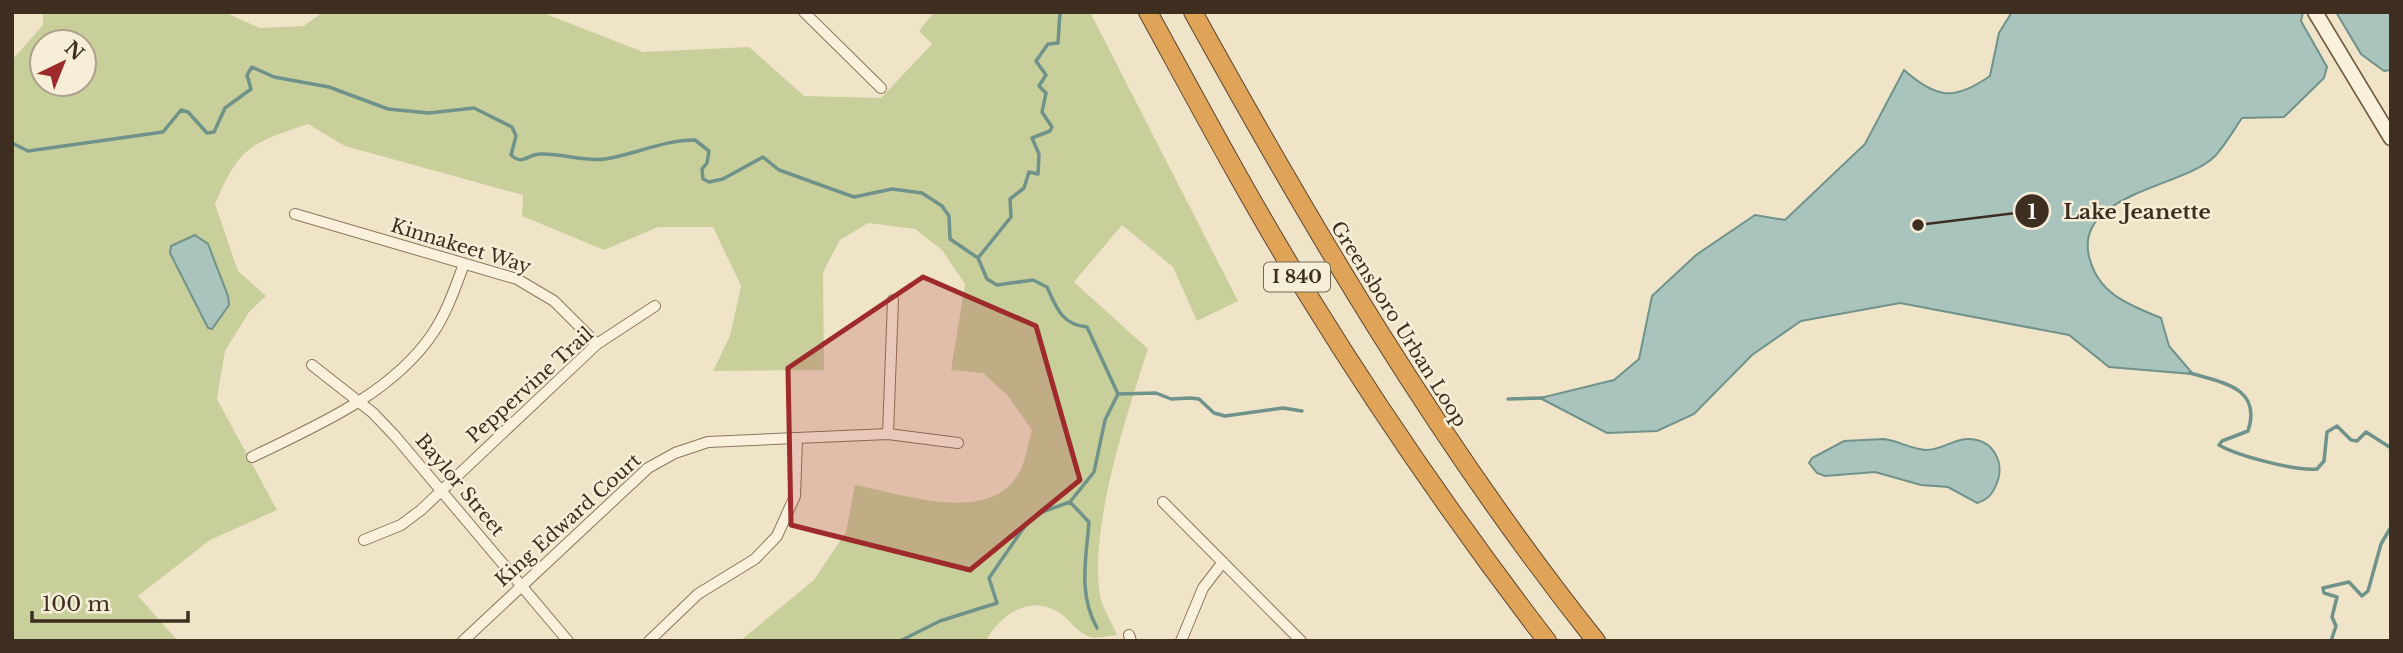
<svg xmlns="http://www.w3.org/2000/svg" width="2403" height="653" font-family="'Libre Baskerville',serif">
<style>
.green{fill:#c9cf9b;fill-rule:evenodd}
.water{fill:#a9c4bc;stroke:#6f938a;stroke-width:2}
.lines{fill:none;stroke-linecap:round;stroke-linejoin:round}
.stream{stroke:#6f938a;stroke-width:3.5}
.minor-casing{stroke:#8d765c;stroke-width:12}
.secondary-casing{stroke:#6f573f;stroke-width:17}
.motorway-casing{stroke:#5b4430;stroke-width:20}
.minor{stroke:#faf1dc;stroke-width:10}
.secondary{stroke:#faf1dc;stroke-width:14}
.motorway{stroke:#e0a458;stroke-width:18}
.marked{fill:#9e2a2b;fill-opacity:0.2;stroke:#9e2a2b;stroke-width:5;stroke-linejoin:round}
.labels{text-anchor:middle;dominant-baseline:central;stroke-width:5;stroke-linejoin:round;paint-order:stroke}
.shield{fill:#f7eed8;stroke:#756857;stroke-width:2}
.shield-label{font-size:18px;font-weight:bold;fill:#3d2e20}
.street-label{font-size:19px;fill:#3d2e20;stroke:#f7eed8}
.leader{fill:none;stroke:#3d2e20;stroke-width:2.5}
.callout-dot{fill:#3d2e20;stroke:#f7eed8;stroke-width:2.5}
.mark-label{font-size:21px;text-anchor:middle;font-weight:bold;fill:#fff}
.callout-label{font-size:21px;text-anchor:middle;font-weight:bold;fill:#3d2e20;stroke:#f7eed8;stroke-width:5;stroke-linejoin:round;paint-order:stroke}
</style>
<rect width="100%" height="100%" fill="#f0e4c8"/>
<!-- green -->
<path class="green" d="M 43,12 L 224,12 L 260,28 L 304,26 L 323,12 L 541,12 L 643,52 L 749,47 L 804,96 L 881,98 L 932,44 L 919,31 L 934,12 L 1090,12 L 1238,301 L 1197,321 L 1173,267 L 1122,225 L 1074,282 L 1148,349 C 1127,414 1089,528 1100,595 C 1102,608 1112,622 1117,635 C 1109,636 1098,639 1091,637 C 1077,633 1071,621 1061,614 C 1032,593 1000,614 986,641 L 740,641 L 814,580 L 846,532 L 855,485 C 904,494 995,528 1022,467 C 1026,456 1029,442 1032,430 L 1008,396 L 983,373 L 951,370 L 965,284 L 942,250 L 915,229 L 868,223 L 840,240 L 823,272 L 824,370 L 713,371 L 730,336 L 741,286 L 713,227 L 658,227 L 604,250 L 522,216 L 523,195 L 345,146 L 308,124 C 249,144 240,146 215,204 L 238,271 L 266,296 L 249,312 L 225,351 L 217,399 L 277,510 L 210,540 L 138,596 L 178,641 L 13,641 L 12,60 L 43,25 ZM 42,42 L 84,42 L 84,84 L 42,84 ZM 171,247 L 219,270 L 222,280 L 208,328 L 170,253 Z"/>
<!-- water -->
<path class="water" d="M 2012,12 L 2303,12 L 2301,21 L 2327,67 L 2324,78 L 2284,117 L 2242,118 C 2233,131 2224,147 2214,157 C 2182,188 2070,194 2090,260 C 2100,295 2130,305 2161,318 L 2169,346 L 2193,374 L 2109,367 L 2069,335 L 1900,303 L 1801,321 L 1752,355 L 1694,414 L 1657,431 L 1607,433 L 1540,398 L 1614,380 L 1639,359 L 1652,296 L 1696,255 L 1755,215 L 1785,220 L 1865,144 L 1904,70 C 1937,99 1954,101 1990,76 L 1999,33 Z
M 2336,12 L 2391,12 L 2391,70 L 2384,71 L 2361,54 Z
M 195,235 L 208,244 L 228,296 L 229,305 L 212,329 L 208,328 L 170,253 L 171,246 Z
M 1884,439 C 1898,441 1912,449 1926,450 C 1941,450 1954,439 1968,439 C 1994,439 2006,464 1996,485 C 1992,495 1987,500 1977,503 L 1948,487 L 1921,485 L 1875,472 L 1825,476 L 1817,473 L 1809,463 L 1812,458 L 1844,441 Z"/>
<g class="lines">
<!-- stream -->
<path class="stream" d="M 12,143 L 28,151 L 163,132 L 181,110 L 188,112 L 207,133 L 214,132 L 225,108 L 251,89 L 247,75 L 252,67 L 274,77 L 329,87 L 388,109 L 429,113 L 474,108 L 512,127 L 516,136 L 511,155 C 523,166 528,154 540,154 C 561,153 584,162 605,159 C 637,154 663,140 695,140 L 709,151 L 707,163 L 702,169 L 703,179 L 709,182 L 723,179 L 763,157 L 779,170 L 854,197 L 892,189 L 922,193 L 942,206 L 949,216 L 950,239 L 978,258 L 987,279 L 997,285 L 1033,280 L 1047,287 C 1056,307 1062,325 1087,327 L 1118,394 L 1105,420 L 1094,472 L 1070,502 L 1042,512 L 1027,523 L 989,578 L 997,603 L 940,621 L 900,641
M 978,258 L 1011,217 L 1010,199 L 1024,188 L 1029,172 L 1038,174 L 1039,154 L 1032,138 L 1050,131 L 1052,127 L 1042,112 L 1046,93 L 1039,86 L 1046,75 L 1036,61 L 1048,44 L 1058,43 L 1060,12
M 2190,373 C 2224,383 2262,388 2248,431 L 2222,441 L 2219,445 C 2238,456 2295,471 2317,469 L 2324,461 L 2327,432 L 2337,426 L 2351,440 L 2357,441 L 2366,432 L 2391,448
M 1118,394 L 1156,393 L 1171,399 L 1190,398 L 1199,399 L 1214,413 L 1225,416 L 1283,408 L 1302,411
M 1508,399 L 1543,398
M 1070,502 L 1089,522 C 1086,559 1078,594 1097,628
M 2331,641 L 2336,626 L 2332,617 L 2337,597 L 2324,593 L 2323,588 L 2349,582 L 2362,596 L 2368,591 L 2381,544 L 2391,527"/>
<!-- minor casing -->
<g class="minor-casing">
<path id="minor" d="M 804,12 L 881,88
M 295,214 L 517,279 L 554,301 L 597,344
M 312,365 L 373,413 L 395,436 L 568,641
M 888,434 L 893,300
M 252,457 C 316,426 392,394 433,333 C 447,312 455,288 464,264
M 1163,502 L 1301,641
M 364,540 L 401,525 L 421,510 L 597,344 L 655,306
M 1129,635 L 1131,641
M 463,641 L 648,468 L 675,453 L 708,442 L 888,434 L 958,443
M 649,641 L 698,594 L 755,559 L 777,536 L 795,496 L 797,438
M 1181,641 L 1203,588 L 1223,562"/>
</g>
<!-- secondary casing -->
<g class="secondary-casing">
<path id="secondary" d="M 2315,12 L 2391,138"/>
</g>
<!-- motorway casing -->
<g class="motorway-casing">
<path id="motorway" d="M 1148,12 C 1200,107 1251,203 1308,295 C 1382,415 1461,529 1547,641
M 1193,12 C 1314,231 1440,445 1596,641"/>
</g>
<!-- minor -->
<use href="#minor" class="minor"/>
<!-- secondary -->
<use href="#secondary" class="secondary"/>
<!-- motorway -->
<use href="#motorway" class="motorway"/>
</g>
<!-- marked area -->
<path class="marked" d="M 923,277 L 1036,326 L 1080,480 L 970,570 L 791,525 L 788,368 Z"/>
<g class="labels">
<!-- shield labels -->
<rect class="shield" x="1264" y="262.5" width="66" height="29" rx="5"/>
<g class="shield-label">
<text x="1297" y="277">I 840</text>
</g>
<!-- street labels -->
<g class="street-label">
<text transform="translate(461 246) rotate(17)">Kinnakeet Way</text>
<text transform="translate(1399 324) rotate(58)">Greensboro Urban Loop</text>
<text transform="translate(530 385) rotate(-42)">Peppervine Trail</text>
<text transform="translate(460 485) rotate(50)">Baylor Street</text>
<text transform="translate(568 520) rotate(-42)">King Edward Court</text>
</g>
</g>
<!-- callouts -->
<path class="leader" d="M1918 225L2032 211"/>
<g class="callout-dot">
<circle cx="1918" cy="225" r="7"/>
<circle cx="2032" cy="211" r="18"/>
</g>
<g class="mark-label">
<text x="2032" y="219">1</text>
</g>
<g class="callout-label">
<text x="2137" y="219">Lake Jeanette</text>
</g>
<!-- border -->
<rect width="2403" height="653" fill="none" stroke="#3d2e20" stroke-width="28"/>
<!-- north arrow -->
<g transform="translate(63 63) rotate(43)"><circle r="33" fill="#f7eed8" stroke="#ada18e" stroke-width="2"/>
<path d="M0-5L12 26L0 18L-12 26Z" fill="#9e2a2b"/>
<text y="-10" font-size="19" font-weight="bold" text-anchor="middle" fill="#3d2e20">N</text>
</g>
<!-- scale -->
<path d="M32 611v10h156v-10" fill="none" stroke="#3d2e20" stroke-width="3.5"/>
<text x="42" y="611" font-size="21" fill="#3d2e20" stroke="#f7eed8" stroke-width="5" paint-order="stroke">100 m</text>
</svg>
